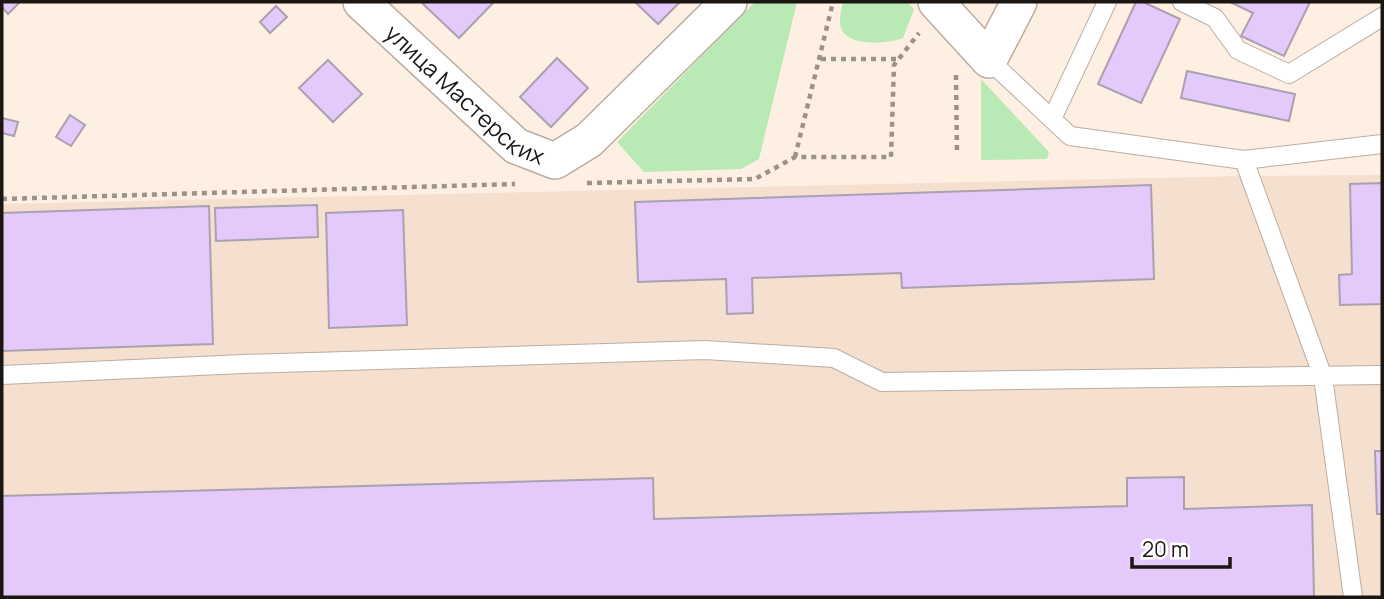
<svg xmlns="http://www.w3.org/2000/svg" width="1384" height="599" font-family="Manrope,sans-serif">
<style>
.built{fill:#f5e0cf}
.green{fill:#b9e9b4}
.building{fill:#e4c9fb;stroke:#a9a1b0;stroke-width:2}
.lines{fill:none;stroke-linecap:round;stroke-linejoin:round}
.service-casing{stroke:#bbada1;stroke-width:20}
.minor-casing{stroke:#bbada1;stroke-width:38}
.path{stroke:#9d9289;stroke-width:4.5;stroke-dasharray:5 5;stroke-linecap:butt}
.service{stroke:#fff;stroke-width:18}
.minor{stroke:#fff;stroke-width:35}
.labels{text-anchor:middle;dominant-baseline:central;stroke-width:7;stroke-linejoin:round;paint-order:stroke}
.street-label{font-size:23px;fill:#1b1612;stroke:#fff}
</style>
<rect width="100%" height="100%" fill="#feefe3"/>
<!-- built -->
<path class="built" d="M 1382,175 L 1382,597 L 2,597 L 2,204 L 1241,176 Z"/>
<!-- green -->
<path class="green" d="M 755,2 L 797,2 L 759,159 L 741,169 L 644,172 L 617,142 Z
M 843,2 L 907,2 L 914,9 L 903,38 C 888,44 843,48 840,24 C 839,17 842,8 843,2 Z
M 981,79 L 1049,152 L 1047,159 L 981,160 Z"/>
<!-- building -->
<path class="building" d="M 2,2 L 20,2 L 8,14 L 2,7 Z
M 425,2 L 494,2 L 459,38 L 423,4 Z
M 635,2 L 680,2 L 658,24 Z
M 1136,2 L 1143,2 L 1180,19 L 1141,103 L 1098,84 Z
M 1230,2 L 1310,2 L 1284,56 L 1241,36 L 1253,13 Z
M 276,6 L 287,17 L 270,33 L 260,22 Z
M 557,58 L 588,88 L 551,127 L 520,97 Z
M 328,60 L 362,94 L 333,122 L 299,88 Z
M 1187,71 L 1295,94 L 1289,121 L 1181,98 Z
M 70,115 L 85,125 L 71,146 L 56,137 Z
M 2,118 L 18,122 L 14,136 L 2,133 Z
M 1382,183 L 1382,304 L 1340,305 L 1339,275 L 1352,274 L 1350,184 Z
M 1151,185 L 1154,279 L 902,288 L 901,273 L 752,278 L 753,313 L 727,314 L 726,279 L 638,282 L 635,202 Z
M 317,205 L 318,237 L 216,241 L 215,208 Z
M 209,206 L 213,344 L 2,351 L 2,213 Z
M 403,210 L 407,325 L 329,328 L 326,213 Z
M 1375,451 L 1382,451 L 1382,514 L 1377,514 Z
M 1184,477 L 1184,509 L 1312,505 L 1314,597 L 2,597 L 2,496 L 653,478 L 654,519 L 1127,506 L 1127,478 Z"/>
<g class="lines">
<!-- service casing -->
<g class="service-casing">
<path id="service" d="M 1182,2 L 1215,18 L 1238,50 L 1289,74 L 1382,17
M 989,60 L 1070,136 L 1244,160 L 1323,377 L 1353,597
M 1052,119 L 1107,2
M 1244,160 L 1382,144
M 2,375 L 243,364 L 705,350 L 834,358 L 882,382 L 1382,375"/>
</g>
<!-- minor casing -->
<g class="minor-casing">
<g id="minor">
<path id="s1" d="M 361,2 L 516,146 L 555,161 L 589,140 L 729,2"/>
<path d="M 936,2 L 989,60 L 1019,2"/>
</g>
</g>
<!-- path -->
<path class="path" d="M 821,59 L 897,59
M 956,75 L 957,153
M 795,157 L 833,2
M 587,183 L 755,179 L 795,157 L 891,157 L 894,65 L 919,33
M 2,199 L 515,184"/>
<!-- service -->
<use href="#service" class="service"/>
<!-- minor -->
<use href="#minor" class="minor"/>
</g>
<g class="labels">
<!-- street labels -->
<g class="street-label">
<text stroke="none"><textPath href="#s1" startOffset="140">улица Мастерских</textPath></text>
</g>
</g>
<!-- border -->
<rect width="1384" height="599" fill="none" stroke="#1b1612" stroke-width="7"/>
<!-- scale -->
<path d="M1132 557v10h98v-10" fill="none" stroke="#1b1612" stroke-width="3.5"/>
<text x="1142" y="557" font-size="21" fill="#1b1612" stroke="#ffffff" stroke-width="5" paint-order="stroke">20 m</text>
</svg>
